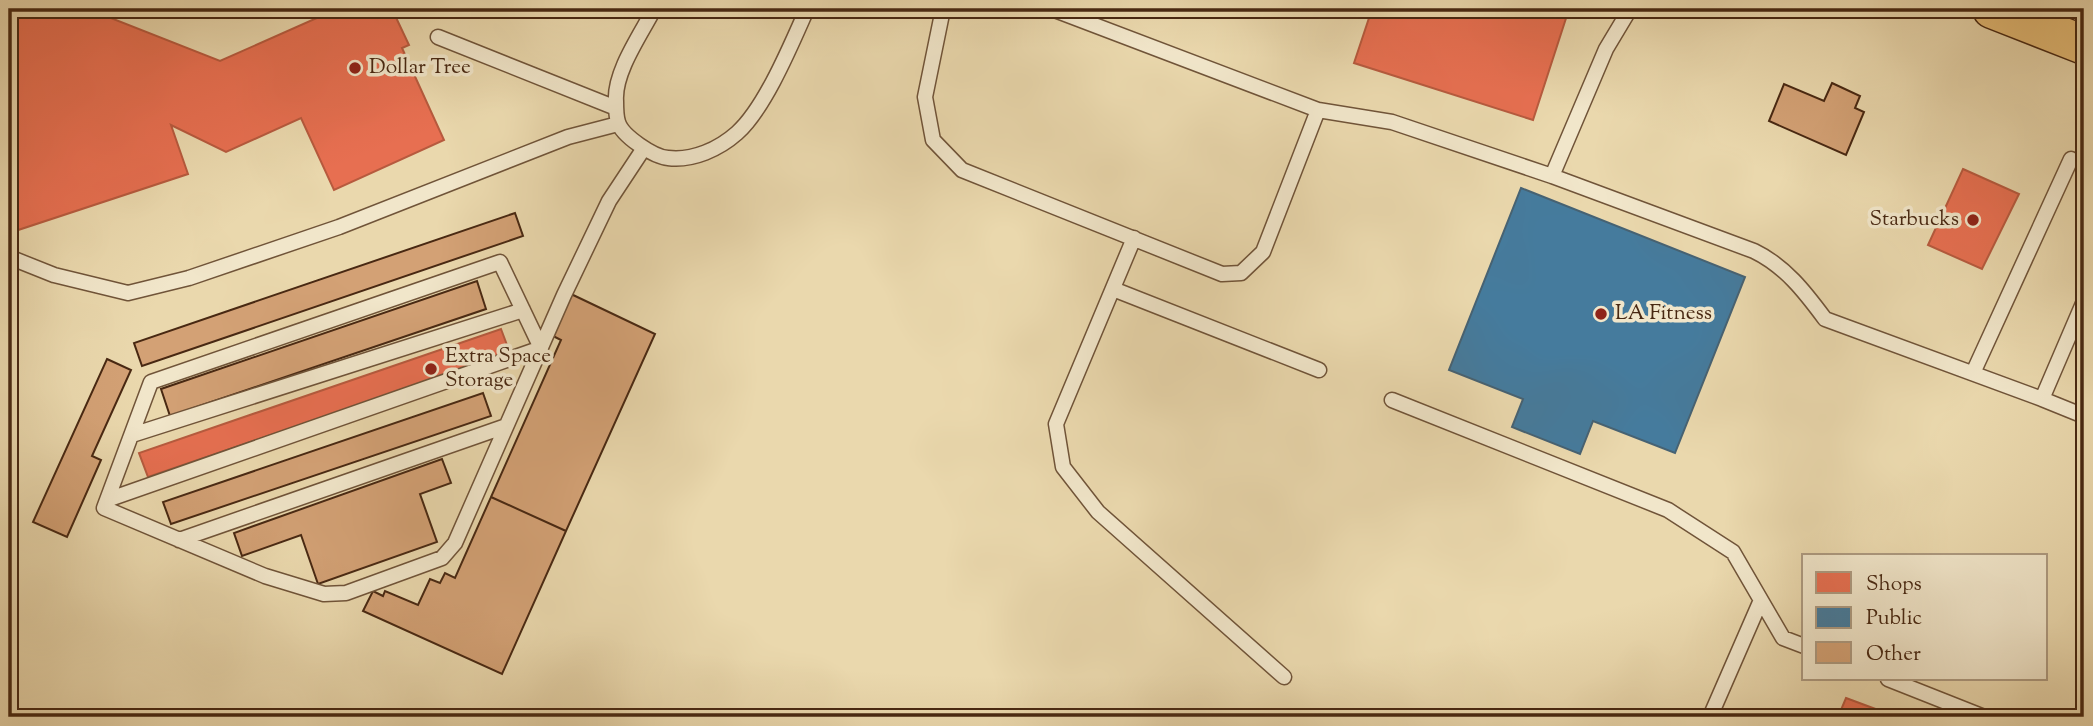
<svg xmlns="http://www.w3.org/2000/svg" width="2093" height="726" font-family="'Sorts Mill Goudy',serif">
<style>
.shops{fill:#e76f51;stroke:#b75a3e;stroke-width:2}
.public{fill:#457b9d;stroke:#466273;stroke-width:2}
.building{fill:#d3a175;stroke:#482812;stroke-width:2}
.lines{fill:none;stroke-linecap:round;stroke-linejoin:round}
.lane-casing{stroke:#705439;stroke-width:17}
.primary-casing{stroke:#482812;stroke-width:41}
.lane{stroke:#f1e6ca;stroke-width:14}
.primary{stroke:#e5bc76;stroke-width:38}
.poi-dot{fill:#8f2418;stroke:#f1e6ca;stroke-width:2.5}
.labels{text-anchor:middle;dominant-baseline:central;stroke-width:7;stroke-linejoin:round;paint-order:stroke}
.poi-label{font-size:21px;fill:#482812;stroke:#f1e6ca;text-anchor:start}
</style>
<rect width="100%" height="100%" fill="#ead8ad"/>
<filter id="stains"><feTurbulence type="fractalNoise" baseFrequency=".00286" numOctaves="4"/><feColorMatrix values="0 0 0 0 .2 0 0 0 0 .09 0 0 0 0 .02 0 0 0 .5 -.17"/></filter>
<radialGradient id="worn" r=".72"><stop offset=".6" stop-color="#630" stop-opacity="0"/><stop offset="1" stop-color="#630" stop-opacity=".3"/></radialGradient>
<!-- shops -->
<path class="shops" d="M 9,9 L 88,9 L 220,61 L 337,9 L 392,9 L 409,45 L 402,48 L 444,140 L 334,190 L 301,118 L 226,152 L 171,125 L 188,174 L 9,233 Z
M 1372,9 L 1391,9 L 1409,16 L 1411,9 L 1569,9 L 1533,120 L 1354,63 Z
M 1963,169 L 2019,194 L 1982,269 L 1928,245 Z
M 501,329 L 510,353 L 148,477 L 139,453 Z
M 1846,698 L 1897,717 L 1838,717 Z"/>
<!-- public -->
<path class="public" d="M 1521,188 L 1745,277 L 1675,453 L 1593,421 L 1580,454 L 1512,427 L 1523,399 L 1449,370 Z"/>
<!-- building -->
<path class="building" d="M 1832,83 L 1860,96 L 1855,108 L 1864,112 L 1846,155 L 1769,121 L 1784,84 L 1824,101 Z
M 515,213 L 523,236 L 142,366 L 134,343 Z
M 477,281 L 486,309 L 170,416 L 161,389 Z
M 571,294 L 655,334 L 566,531 L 491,497 L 561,340 L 553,336 Z
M 107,359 L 131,370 L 92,456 L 101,460 L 67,537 L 33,522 Z
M 483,393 L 491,416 L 171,524 L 163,502 Z
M 442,459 L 451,483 L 420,494 L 437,542 L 318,584 L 301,535 L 242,556 L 234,533 Z
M 491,497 L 566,531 L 502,674 L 363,611 L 373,591 L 383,596 L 385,591 L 418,605 L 430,579 L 440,583 L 445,573 L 455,578 Z"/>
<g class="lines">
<!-- lane casing -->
<g class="lane-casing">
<path id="lane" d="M 654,9 C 641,34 614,72 616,101 C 616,107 616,116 618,122 C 622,136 654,157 668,158 C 693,161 719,149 737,133 C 765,108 791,45 807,9
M 943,9 L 925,97 L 933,140 L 962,170 L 1222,274 L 1241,273 L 1263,252 L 1318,110
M 1052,9 L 1318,110 L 1392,122 L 1552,176 L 1754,251 C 1785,266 1805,292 1825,319 L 2042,399 L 2084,416
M 438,37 L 616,108
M 1552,176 L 1606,49 L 1630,9
M 1134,238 L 1056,424 L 1063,467 L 1098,512 L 1284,677
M 9,257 L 54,275 L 128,293 L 189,278 L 339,227 L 568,137 L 618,124
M 1113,289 L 1319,370
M 1973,373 L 2071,159
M 2042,399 L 2084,301
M 1392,400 L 1668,510 L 1733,552 L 1783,638 L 1804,646
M 132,435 L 523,310
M 107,500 L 541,348 L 500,262 L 151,382 L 104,508 L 265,576 L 324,594 L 346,593 L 442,558 L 455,543 L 564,295 L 609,201 L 644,148
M 179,540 L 506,426
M 1888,679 L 1984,717
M 1710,717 L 1761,600"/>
</g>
<!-- primary casing -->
<g class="primary-casing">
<path id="primary" d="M 1992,9 L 2084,45"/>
</g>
<!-- lane -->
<use href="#lane" class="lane"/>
<!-- primary -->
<use href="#primary" class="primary"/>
</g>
<!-- markers -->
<g class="poi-dot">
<circle cx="355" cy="68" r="7"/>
<circle cx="1973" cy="220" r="7"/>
<circle cx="1601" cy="314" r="7"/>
<circle cx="431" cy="369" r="7"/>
</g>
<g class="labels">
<!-- poi labels -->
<g class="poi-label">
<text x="369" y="68">Dollar Tree</text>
<text x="1959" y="220" text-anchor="end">Starbucks</text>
<text x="1615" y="314">LA Fitness</text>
<text x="445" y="357">Extra Space<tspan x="445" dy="24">Storage</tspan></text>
</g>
</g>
<!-- margin -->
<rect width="2093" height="726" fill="none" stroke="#ead8ad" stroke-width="35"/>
<rect x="10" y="10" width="2072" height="705" fill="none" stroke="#482812" stroke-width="3.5"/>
<rect x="18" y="18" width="2058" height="691" fill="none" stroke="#482812" stroke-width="2"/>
<!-- legend -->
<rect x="1802" y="554" width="245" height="126" fill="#f1e6ca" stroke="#ad9a80" stroke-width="2"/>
<rect x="1816" y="572" width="35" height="21" fill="#e76f51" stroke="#ad9a80" stroke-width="2"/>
<text x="1866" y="590" font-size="21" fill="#482812">Shops</text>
<rect x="1816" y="607" width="35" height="21" fill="#457b9d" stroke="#ad9a80" stroke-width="2"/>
<text x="1866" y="624" font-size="21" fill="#482812">Public</text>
<rect x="1816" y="642" width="35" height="21" fill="#d3a175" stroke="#ad9a80" stroke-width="2"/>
<text x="1866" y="660" font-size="21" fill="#482812">Other</text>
<rect width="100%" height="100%" filter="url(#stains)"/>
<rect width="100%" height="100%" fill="url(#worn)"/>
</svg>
